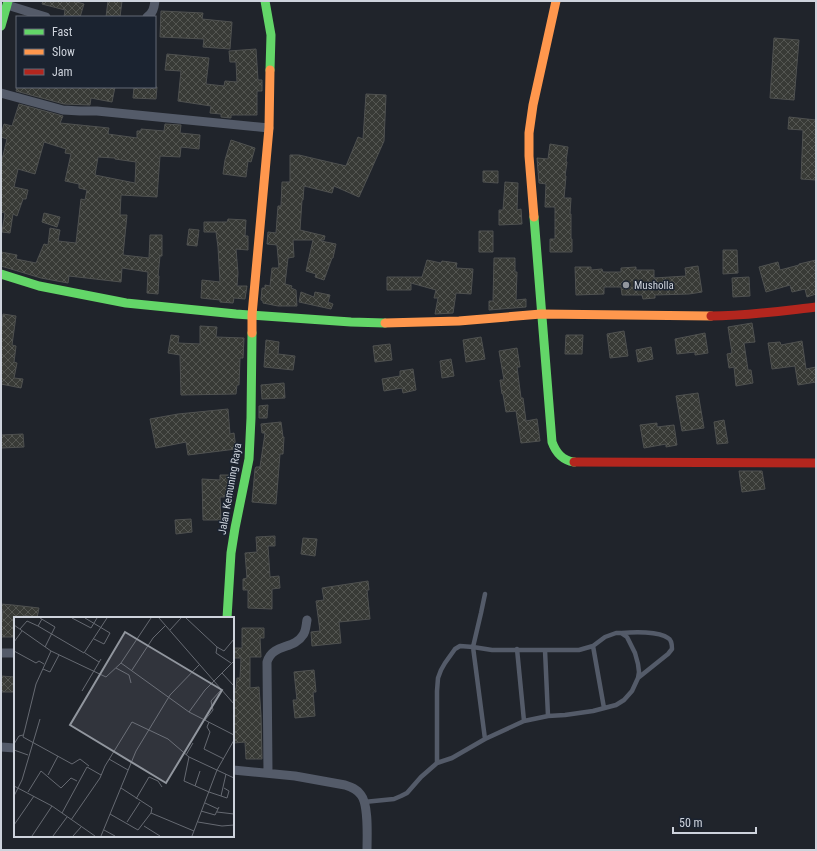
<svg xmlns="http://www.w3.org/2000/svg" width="817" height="851" font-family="'Roboto Condensed',sans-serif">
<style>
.building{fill:url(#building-cross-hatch);stroke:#4f5150;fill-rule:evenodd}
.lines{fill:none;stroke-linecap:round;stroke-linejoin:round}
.lane{stroke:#545b69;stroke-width:4.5}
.street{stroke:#545b69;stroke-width:9}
.fast{stroke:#63d668;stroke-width:9}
.slow{stroke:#ff974d;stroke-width:9}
.jam{stroke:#b3261e;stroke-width:9}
.poi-dot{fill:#91969e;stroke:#1b2330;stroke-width:1.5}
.labels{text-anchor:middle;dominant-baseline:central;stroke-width:3;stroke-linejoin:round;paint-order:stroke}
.poi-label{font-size:11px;fill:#ced3dc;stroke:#1b2330;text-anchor:start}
.street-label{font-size:11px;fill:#ced3dc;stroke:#1b2330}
.inset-road{fill:none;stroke:#666a72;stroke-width:1}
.view{fill:#91969e;fill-opacity:0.15;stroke:#91969e;stroke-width:2}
.inset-edge{fill:none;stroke:#ced3dc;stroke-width:2}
</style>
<defs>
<pattern id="building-cross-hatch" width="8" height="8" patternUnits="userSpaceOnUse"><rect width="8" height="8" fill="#383a36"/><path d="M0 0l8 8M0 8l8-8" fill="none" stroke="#545652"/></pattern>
</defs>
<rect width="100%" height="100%" fill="#20242b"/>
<!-- building -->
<path class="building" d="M 43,1 L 73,1 L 84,4 L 80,17 L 64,17 L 65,10 L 42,4 Z
M 108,1 L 122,1 L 120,17 L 106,17 Z
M 161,11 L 203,13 L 202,19 L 232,22 L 230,49 L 203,47 L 204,39 L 160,37 Z
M 774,38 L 799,40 L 794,100 L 770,98 Z
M 256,49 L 258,80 L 262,80 L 262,91 L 257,91 L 257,115 L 231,115 L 231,118 L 221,117 L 221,114 L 210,113 L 211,106 L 178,101 L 181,71 L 165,70 L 167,54 L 209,58 L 206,84 L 224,86 L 225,81 L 237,82 L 236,62 L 230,62 L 229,51 Z
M 17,87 L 115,87 L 112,102 L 91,98 L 90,105 L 64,104 L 16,91 Z
M 134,87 L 157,87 L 156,99 L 133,98 Z
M 366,94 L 386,95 L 384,141 L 359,197 L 334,186 L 332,193 L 304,186 L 303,200 L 302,200 L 300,230 L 325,236 L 324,240 L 321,240 L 321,241 L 336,244 L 333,258 L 332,258 L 324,280 L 315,277 L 316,274 L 306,271 L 313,240 L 293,240 L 294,257 L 288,258 L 285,284 L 292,286 L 291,288 L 296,290 L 297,306 L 278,306 L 263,303 L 263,301 L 261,300 L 262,288 L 265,288 L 265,285 L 270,286 L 272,268 L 279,268 L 277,245 L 267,244 L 268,232 L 276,233 L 278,206 L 281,206 L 282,182 L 290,182 L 290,155 L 299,155 L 346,166 L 358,137 L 363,139 Z
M 19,104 L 63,116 L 60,123 L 109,128 L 108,134 L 137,138 L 137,131 L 141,131 L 141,129 L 164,131 L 165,124 L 181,125 L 180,133 L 200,135 L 199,149 L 181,147 L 180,157 L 160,156 L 157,197 L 121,195 L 120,215 L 127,215 L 123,255 L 149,258 L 150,235 L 162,235 L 162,256 L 160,256 L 158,276 L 159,276 L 158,294 L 147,293 L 148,272 L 122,268 L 121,282 L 69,276 L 68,283 L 41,278 L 1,266 L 1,252 L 17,255 L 16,259 L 36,263 L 44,244 L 48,245 L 50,228 L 60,230 L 58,241 L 76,243 L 81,199 L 85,200 L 87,190 L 79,188 L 79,184 L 65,181 L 71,154 L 65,153 L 66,149 L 44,142 L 35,174 L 18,169 L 14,187 L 28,190 L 26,199 L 23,199 L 17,216 L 13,214 L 10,233 L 2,232 L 5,213 L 1,212 L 1,164 L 7,139 L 1,137 L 1,135 L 4,124 L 12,126 ZM 98,157 L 115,158 L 115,159 L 136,162 L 135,183 L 95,175 Z
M 789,117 L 816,120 L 816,180 L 801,179 L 803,130 L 788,129 Z
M 231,140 L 255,148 L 251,162 L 248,161 L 246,177 L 223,174 L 225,160 Z
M 550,144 L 568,147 L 566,161 L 567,162 L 565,176 L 566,176 L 564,198 L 571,198 L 570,214 L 571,214 L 571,239 L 572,239 L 572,252 L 550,252 L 550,239 L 555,239 L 555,207 L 545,207 L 546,184 L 539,183 L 537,158 L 548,159 Z
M 483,171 L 498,171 L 498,183 L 483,182 Z
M 505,182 L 518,183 L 517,210 L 521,209 L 522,224 L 499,225 L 499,210 L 503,210 Z
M 44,213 L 60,217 L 57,227 L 42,222 Z
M 228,219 L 246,220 L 245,236 L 248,236 L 248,250 L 236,249 L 238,273 L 237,286 L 247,286 L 245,299 L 234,298 L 233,303 L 220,302 L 220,300 L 201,298 L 202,280 L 220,282 L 218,247 L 216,232 L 204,232 L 204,222 L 227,222 Z
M 189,229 L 199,230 L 197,246 L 187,245 Z
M 479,231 L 493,231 L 493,252 L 479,252 Z
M 723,250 L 737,250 L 738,273 L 723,274 Z
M 494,258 L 515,258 L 515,272 L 517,272 L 516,300 L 526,299 L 526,307 L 489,310 L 489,301 L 493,301 Z
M 427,260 L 441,263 L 442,261 L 457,263 L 456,268 L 473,269 L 471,294 L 456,293 L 453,313 L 435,314 L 438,298 L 434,298 L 436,290 L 411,283 L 411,290 L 387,290 L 387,277 L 422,277 Z
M 816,260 L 816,294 L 807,297 L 805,289 L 792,292 L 790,285 L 766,292 L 759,267 L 778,262 L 780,270 L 799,265 L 799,264 Z
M 698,266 L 702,292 L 689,294 L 655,295 L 655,298 L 643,299 L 642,295 L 622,295 L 621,287 L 604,287 L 604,294 L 576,295 L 575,267 L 591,267 L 591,270 L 602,269 L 603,272 L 621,272 L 621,268 L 636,267 L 636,270 L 654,270 L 654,278 L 686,276 L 685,268 Z
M 749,277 L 750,296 L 733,297 L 732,278 Z
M 301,292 L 314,297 L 315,292 L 330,295 L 328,302 L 333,304 L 331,309 L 299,302 Z
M 3,314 L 16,316 L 12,345 L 16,346 L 14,362 L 17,363 L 14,378 L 23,379 L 21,388 L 1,384 L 1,333 Z
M 752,323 L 755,342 L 744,343 L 748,370 L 751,370 L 753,383 L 736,386 L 734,367 L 729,368 L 727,354 L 732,353 L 728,327 Z
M 200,326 L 217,327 L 216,337 L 244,338 L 243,358 L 240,358 L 239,385 L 237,385 L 236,394 L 181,395 L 180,355 L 168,353 L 171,335 L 179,336 L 178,343 L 200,344 Z
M 624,331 L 628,356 L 610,358 L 607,334 Z
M 705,333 L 708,353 L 695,355 L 695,352 L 677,354 L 675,339 Z
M 566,335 L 583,335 L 582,354 L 565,354 Z
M 481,337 L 485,359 L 466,362 L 463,340 Z
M 266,340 L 279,342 L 278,354 L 295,356 L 293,370 L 264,367 Z
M 802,341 L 806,369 L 816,367 L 816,382 L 798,385 L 795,366 L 772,369 L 768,343 L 780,342 L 781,345 Z
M 390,344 L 392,360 L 375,362 L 373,346 Z
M 651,347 L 653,359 L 638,362 L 636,350 Z
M 517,348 L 520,367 L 517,367 L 521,398 L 523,398 L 526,421 L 537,419 L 540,441 L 521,443 L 516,411 L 506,412 L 503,394 L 502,394 L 500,380 L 504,380 L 499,351 Z
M 451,359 L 454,376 L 442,378 L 440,361 Z
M 413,369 L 416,390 L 403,393 L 402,388 L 384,391 L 382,379 L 400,376 L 400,371 Z
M 284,383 L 285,398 L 262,399 L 261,385 Z
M 698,393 L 704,428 L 682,431 L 676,396 Z
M 268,405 L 267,418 L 259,418 L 259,406 Z
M 228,409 L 230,434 L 234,433 L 236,449 L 188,455 L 186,442 L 156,448 L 150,419 L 178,414 Z
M 724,420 L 728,443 L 717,444 L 714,422 Z
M 281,422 L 283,437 L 284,437 L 283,454 L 280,454 L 276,504 L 252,502 L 255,469 L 256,467 L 260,467 L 265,433 L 262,433 L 261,424 Z
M 657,423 L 657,427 L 674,425 L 677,445 L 666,447 L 666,444 L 644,448 L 640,425 Z
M 23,434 L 24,447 L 1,448 L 1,435 Z
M 739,471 L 762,471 L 765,489 L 742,492 Z
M 220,475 L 232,475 L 233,497 L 220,497 L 221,520 L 203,520 L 202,479 L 220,480 Z
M 191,519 L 192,532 L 176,534 L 175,520 Z
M 275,536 L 275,546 L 268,546 L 270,577 L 279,576 L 280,588 L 272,589 L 272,609 L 248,608 L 248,590 L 243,590 L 243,579 L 247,578 L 245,553 L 257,552 L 256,537 Z
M 303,538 L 317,539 L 315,556 L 301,554 Z
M 368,581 L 369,590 L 367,590 L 370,619 L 339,622 L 341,643 L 312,646 L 311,632 L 320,631 L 316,601 L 324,600 L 322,588 Z
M 1,604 L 13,605 L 39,608 L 37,618 L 24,615 L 24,618 L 14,618 L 14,637 L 1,637 L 1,620 L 2,620 L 3,610 L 1,609 Z
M 242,628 L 264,628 L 264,638 L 260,638 L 261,657 L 250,657 L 250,688 L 259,687 L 261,715 L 262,759 L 246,759 L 245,742 L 234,743 L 233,728 L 233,689 L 236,689 L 237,678 L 240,678 L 241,658 L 233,658 L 233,648 L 242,648 Z
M 314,670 L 316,692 L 313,692 L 315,716 L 295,718 L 293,700 L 297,700 L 294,672 Z
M 1,676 L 15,677 L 15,692 L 1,692 Z"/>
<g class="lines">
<!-- lane -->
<path class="lane" d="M 622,633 C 633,632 659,631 668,638 C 672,640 672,645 672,649 L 668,654 L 638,678
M 593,646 L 604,708
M 517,649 L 524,721
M 545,650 L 548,716
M 437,763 L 437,691 L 438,678 L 441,670 L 445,663 L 455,649 L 460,646 L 473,647 L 485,739
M 364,802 L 394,799 L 401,796 L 407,793 L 421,777 L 437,763 L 452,758 L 485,739 L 524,721 L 548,716 L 565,715 L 593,711 L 616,705 L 624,700 L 632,691 L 638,678 L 639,672 L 638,664 L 635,653 L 627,637 L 621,633 L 616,633 L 605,637 L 593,646 L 579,650 L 492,650 L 473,647 L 481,613 L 485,594"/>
<!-- street -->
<path class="street" d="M 7,5 L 46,17
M 147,17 C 153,13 154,8 155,1
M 1,93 L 63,110 L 80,111 L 97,111 L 269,128
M 1,653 L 15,653
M 1,747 L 15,748
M 233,770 L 295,776 L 345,785 C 351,787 357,789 361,795 C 369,805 367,837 367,850
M 268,773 L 267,662 C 273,643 294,650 303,635 C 306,631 306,625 307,620"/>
<!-- fast -->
<path class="fast" d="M 265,1 L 271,35 L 270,70
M 1,26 L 8,1
M 534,217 L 552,442 C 556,453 562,460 574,462
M 1,274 L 39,286 L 126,303 L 236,314 L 351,322 L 385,323
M 227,618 L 231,553 L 235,528 L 249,459 L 251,418 L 252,333"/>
<!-- slow -->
<path class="slow" d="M 534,217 L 529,156 L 529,133 L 533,105 L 556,1
M 385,323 L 459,321 L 541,314 L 711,316
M 252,333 L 252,315 L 269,128 L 270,70"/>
<!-- jam -->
<path class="jam" d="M 711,316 C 747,316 781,311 816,307
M 574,462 L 816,463"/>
</g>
<!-- markers -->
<circle class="poi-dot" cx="626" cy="285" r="4"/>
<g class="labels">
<!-- poi labels -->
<g class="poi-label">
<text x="634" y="285">Musholla</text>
</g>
<!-- street labels -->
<g class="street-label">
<text transform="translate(230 489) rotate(-80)">Jalan Kemuning Raya</text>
</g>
</g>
<!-- overview -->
<g transform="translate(14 617)">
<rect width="220" height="220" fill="#20242b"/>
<path class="inset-road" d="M 26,1 L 41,10 L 31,30M 58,1 L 77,11 L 83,1M 71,1 L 96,16 L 90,27 L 80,22M 145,1 L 220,87M 172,1 L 203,30 L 202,36 L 217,46M 0,8 L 37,34 L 92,60 L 107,46 L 175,95 L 220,118M 24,9 L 70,36 L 93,1M 6,12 L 13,4 L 24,9 L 28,2M 156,13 L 167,1M 0,25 L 8,14M 203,30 L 210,34 L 220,22M 0,34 L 22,46 L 25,44 L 30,47M 37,34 L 22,67 L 9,120 L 58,147 L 66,142 L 75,149M 71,36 L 85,45M 107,46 L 137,1M 102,51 L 115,58 L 117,66M 29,52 L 36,55 L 45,38M 118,53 L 139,21 L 151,9M 208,56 L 220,69M 68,74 L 87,42M 175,95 L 191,73 L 220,44M 191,103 L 199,93 L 197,84 L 207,73M 195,105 L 193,110 L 196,115 L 190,132 L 210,142M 0,127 L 5,119 L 9,118M 0,133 L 14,138M 172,138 L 179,126M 175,140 L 170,164 L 195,175M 95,142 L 114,153M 34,158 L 44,139M 0,169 L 38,189 L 81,219M 181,169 L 186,154M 14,175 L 27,154 L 47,171 L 57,161 L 63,164M 195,175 L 213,181 L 215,174 L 210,171M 0,179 L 8,163 L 26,102M 207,179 L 212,157M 122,182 L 135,160 L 144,164 L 148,170M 191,186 L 204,192M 187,194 L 201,198 L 205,190M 203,195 L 220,197M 48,196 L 73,150 L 87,158M 137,196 L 180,214M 96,197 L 124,213 L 137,196 L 138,191 L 107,171M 57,203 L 86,161 L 91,149 L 118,105 L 154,122 L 175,140 L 220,161M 113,205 L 126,185M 184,205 L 208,209 L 220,208M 0,208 L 20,179M 130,209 L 146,219M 90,213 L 101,219M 18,219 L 38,189M 39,219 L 53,200M 59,219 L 67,210M 87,219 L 122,134 L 156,78 L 185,48M 178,219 L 203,153 L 220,123"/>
<path class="view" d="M 111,15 L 208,73 L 152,166 L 56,108 Z"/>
<rect width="220" height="220" class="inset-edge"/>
</g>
<!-- border -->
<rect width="817" height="851" fill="none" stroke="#ced3dc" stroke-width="4"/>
<!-- legend -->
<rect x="16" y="16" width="140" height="72" fill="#1b2330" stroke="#636975"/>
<rect x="24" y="29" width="20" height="6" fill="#63d668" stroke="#636975"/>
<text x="52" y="36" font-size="12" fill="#ced3dc">Fast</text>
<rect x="24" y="49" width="20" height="6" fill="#ff974d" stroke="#636975"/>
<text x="52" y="56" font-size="12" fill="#ced3dc">Slow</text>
<rect x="24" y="69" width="20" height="6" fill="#b3261e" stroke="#636975"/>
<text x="52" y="76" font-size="12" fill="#ced3dc">Jam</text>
<!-- scale -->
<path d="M673 827v6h83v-6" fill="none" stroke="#ced3dc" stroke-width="2"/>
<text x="679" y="827" font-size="12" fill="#ced3dc" stroke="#1b2330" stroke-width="3" paint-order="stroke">50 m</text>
</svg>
